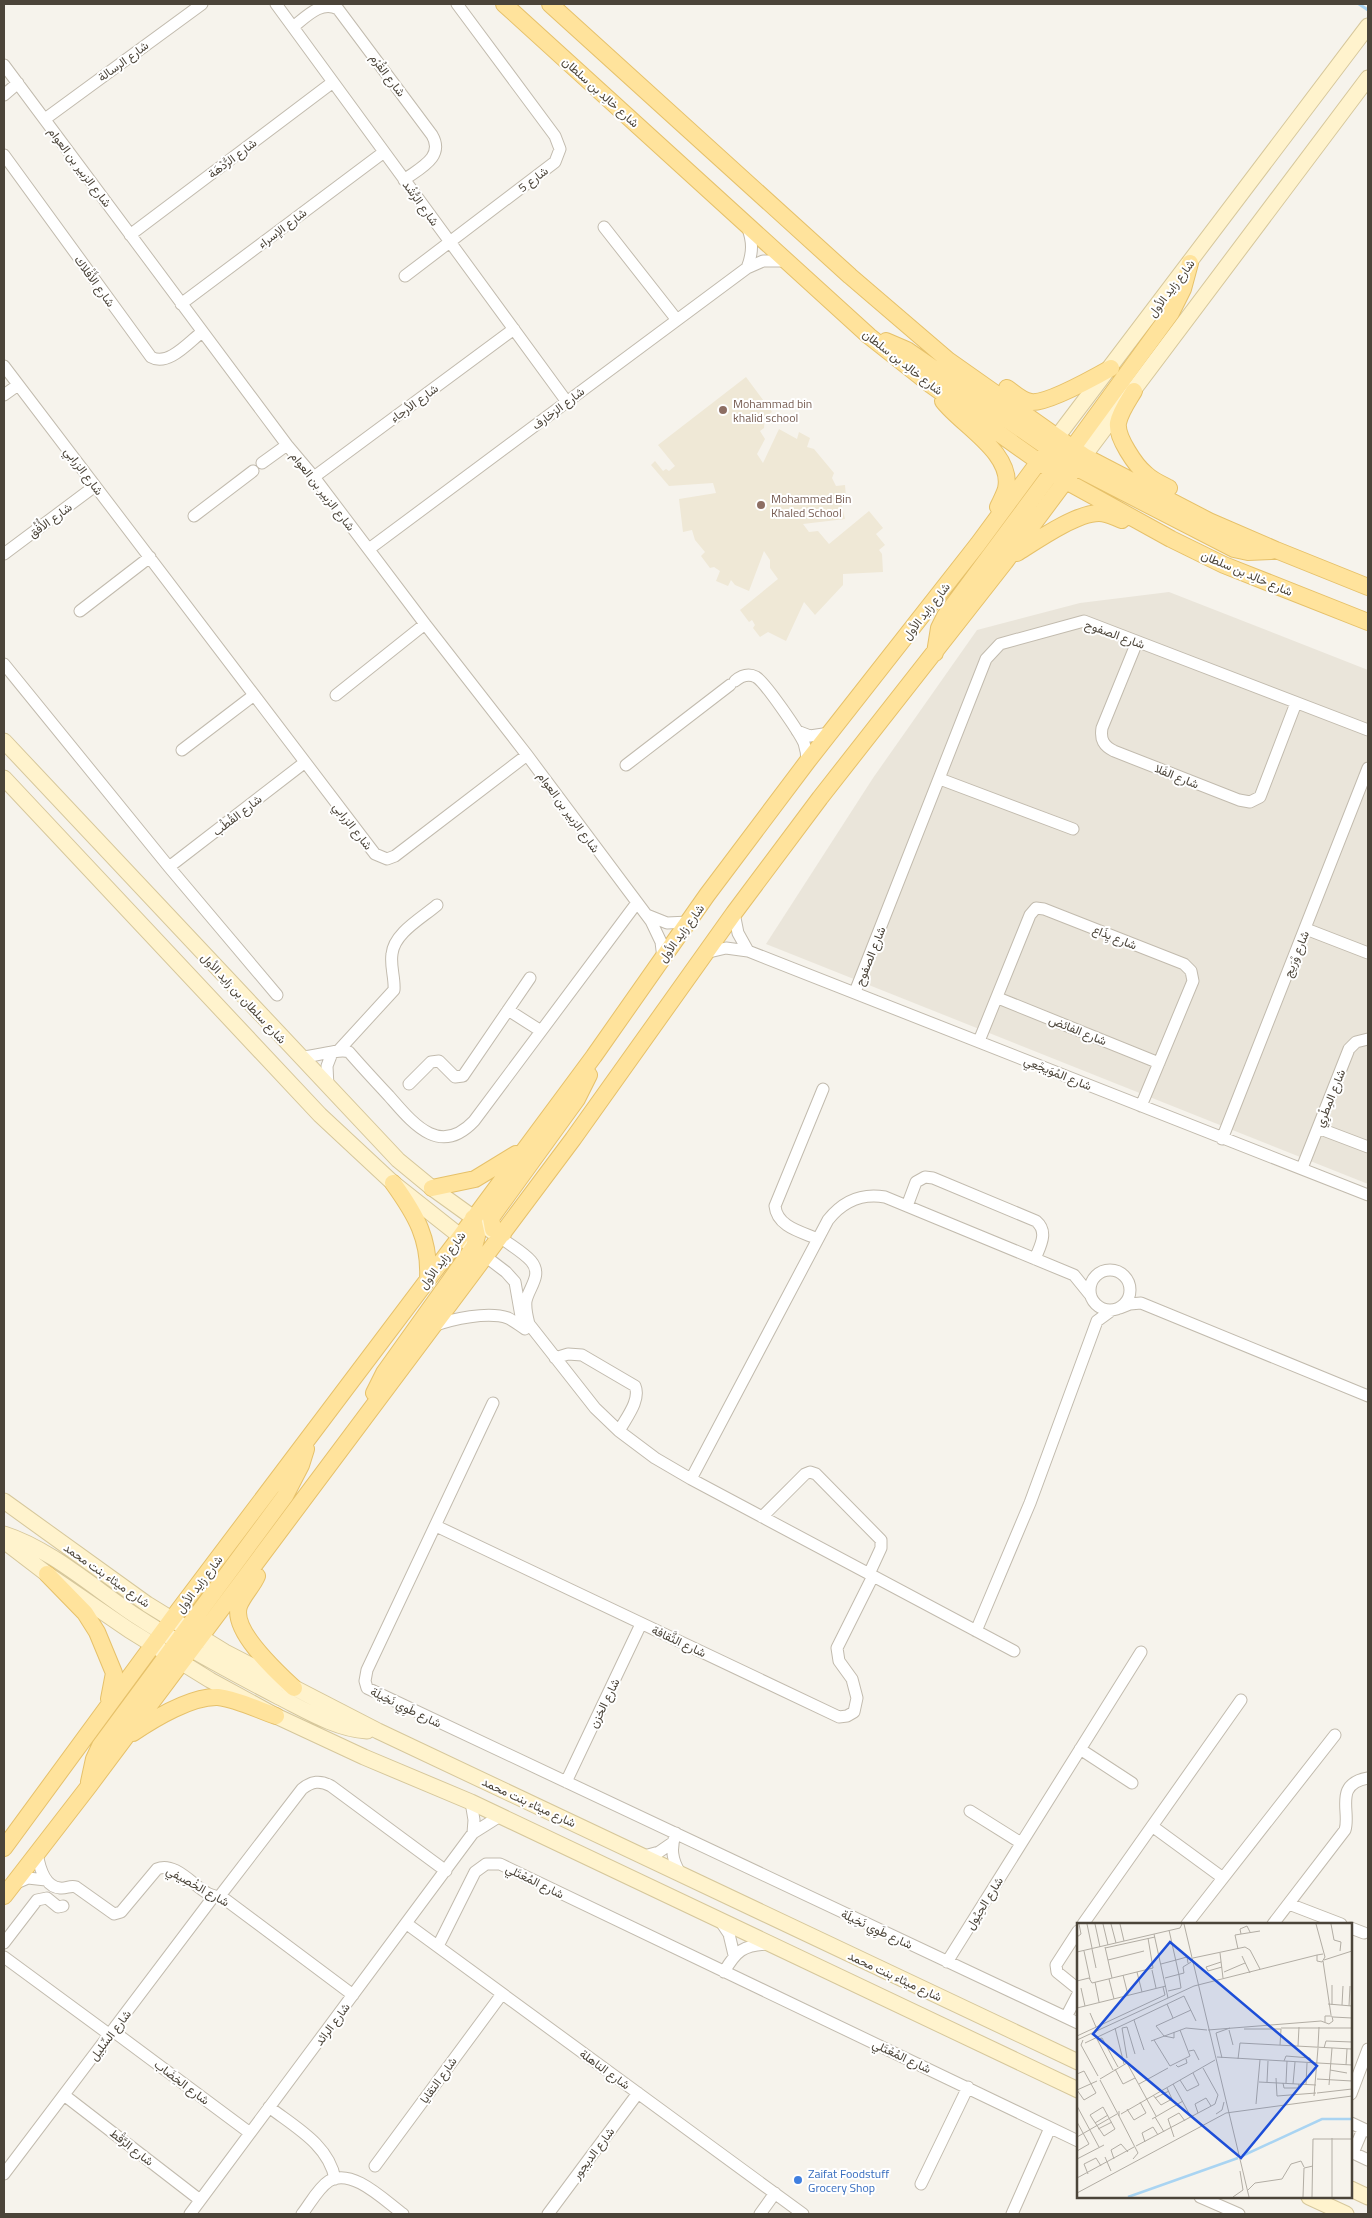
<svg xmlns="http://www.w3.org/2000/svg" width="1372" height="2218" font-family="'Titillium Web',Vazirmatn,sans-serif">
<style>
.residential{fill:#eae5da}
.education{fill:#efe8d6}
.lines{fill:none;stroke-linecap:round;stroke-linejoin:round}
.stream{stroke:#a9d4f2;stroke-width:3}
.street-casing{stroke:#c2bbae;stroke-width:13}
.secondary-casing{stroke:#d6c79b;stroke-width:17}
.primary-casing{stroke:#e6c16a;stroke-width:18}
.street{stroke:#fff;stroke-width:11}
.secondary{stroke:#fff3cd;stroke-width:15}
.primary{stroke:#ffe39c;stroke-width:16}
.education-dot{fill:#8d6e63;stroke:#fff;stroke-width:2}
.shop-dot{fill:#3f7fe0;stroke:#fff;stroke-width:2}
.labels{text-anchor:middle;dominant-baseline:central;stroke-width:4;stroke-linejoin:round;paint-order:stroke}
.street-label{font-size:12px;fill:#4b4439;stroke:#fff}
.education-label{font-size:12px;fill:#785e54;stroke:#fff;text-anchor:start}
.shop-label{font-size:12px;fill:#366cbe;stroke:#fff;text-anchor:start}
.inset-river{fill:none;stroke:#a9d4f2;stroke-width:2.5}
.inset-road{fill:none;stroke:#b2ada4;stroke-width:1}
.view{fill:#1d4ed8;fill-opacity:0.15;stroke:#1d4ed8;stroke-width:2.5}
.inset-edge{fill:none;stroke:#4b4439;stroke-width:2.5}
</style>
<rect width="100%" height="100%" fill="#f6f3ec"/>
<!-- residential -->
<path class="residential" d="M 1169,592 L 1368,670 L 1368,1184 L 766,944 L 873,778 L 977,630 L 1080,603 Z"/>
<!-- education -->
<path class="education" d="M 746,377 L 772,412 L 765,417 L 764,428 L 760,431 L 765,439 L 757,454 L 763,463 L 779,429 L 797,439 L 799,432 L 810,438 L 807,447 L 814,449 L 834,473 L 832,478 L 836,486 L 845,485 L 846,497 L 840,499 L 845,519 L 803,524 L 809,532 L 818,531 L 829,544 L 869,511 L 883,528 L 876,534 L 885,545 L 879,550 L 882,554 L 883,572 L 843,574 L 843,585 L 815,615 L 804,602 L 786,641 L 768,632 L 760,637 L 753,628 L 755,625 L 752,620 L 749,622 L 740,610 L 778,579 L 770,568 L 770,560 L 764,551 L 749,591 L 735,585 L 731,580 L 728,586 L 716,581 L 720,571 L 714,567 L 710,568 L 701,556 L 705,552 L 695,540 L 692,530 L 683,532 L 679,499 L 716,493 L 713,483 L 669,486 L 651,465 L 655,461 L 663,471 L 666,469 L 669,471 L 675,466 L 658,445 Z"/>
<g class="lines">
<!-- stream -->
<path class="stream" d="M 1359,4 L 1368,10"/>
<!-- street casing -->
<g class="street-casing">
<path id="street" d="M 276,4 L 567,402
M 293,27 C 306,17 321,0 338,9 L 432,135 C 445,157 420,168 404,180
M 4,65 L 287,445 L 314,477 L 425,624 L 527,755 L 651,921 L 661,942 L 663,958
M 4,95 L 18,83
M 45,119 L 202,4
M 4,155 L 151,357 C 168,367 189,342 202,332
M 604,227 L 677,320
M 130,235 L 333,82
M 747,268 C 753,253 753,241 747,226
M 405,276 L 555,162 L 560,149 L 555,136 L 457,4
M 181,304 L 384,152
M 4,366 L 375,854 L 387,859 L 395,856 L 527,755
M 4,395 L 18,385
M 262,463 L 287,445
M 314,477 L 514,329
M 194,516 L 253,471
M 369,549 L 747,268 L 763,261 L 787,261
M 4,554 L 95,486
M 80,611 L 150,557
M 1137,642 L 1102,728 C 1100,740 1104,746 1114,751 L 1239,800 L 1250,802 L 1260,797 L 1296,703
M 4,664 L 169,867 L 277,995
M 735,681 C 741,676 748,673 756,677 C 765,682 799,732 804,743 C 806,749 807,755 807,762
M 336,695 L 425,624
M 797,731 L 810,736 L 830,733
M 182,750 L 254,695
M 626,765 L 730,685
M 940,779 L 1073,829
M 169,867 L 304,763
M 734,913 L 738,933 L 748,951
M 647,915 L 667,923 L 689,922
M 1306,929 L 1368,953
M 705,953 L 726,948 L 748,951 L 1368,1195
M 855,992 L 986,659 L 1000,644 L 1084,621 L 1368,730
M 998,998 L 1159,1063
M 508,1010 L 541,1031
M 979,1041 L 1030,915 L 1036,908 L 1044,909 L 1184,964 L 1191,971 L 1193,981 L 1141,1106
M 339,1050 L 394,990 C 395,978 390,966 392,954 C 394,933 422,918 437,905
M 300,1057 C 315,1057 339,1048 349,1052 C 362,1067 375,1081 389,1096 C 412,1122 439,1158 474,1121 L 636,904
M 409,1084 L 431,1062 L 439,1061 L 455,1077 L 463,1076 L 530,978
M 328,1087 L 327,1066 L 332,1053
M 1318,1128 L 1368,1147
M 1222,1139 L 1368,768
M 1302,1168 L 1349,1049 L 1356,1042 L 1368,1039
M 907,1206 L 916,1182 L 925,1177 L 933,1178 L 1036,1221 C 1049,1232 1040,1246 1035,1259
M 500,1237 C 510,1245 523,1252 531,1261 C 543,1275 529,1287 526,1301 C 525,1309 527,1316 529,1324 L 595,1408 L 619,1431 L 655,1458 L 691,1479 L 1014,1651
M 818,1239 C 802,1232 777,1227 775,1206 L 823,1089
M 485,1256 L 506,1272 L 515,1282 L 522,1322
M1090 1290a20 20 0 1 1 40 0a20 20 0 1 1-40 0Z
M 1120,1308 L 1130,1304 L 1141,1303 L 1368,1396
M 433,1326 C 452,1319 488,1311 508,1318 C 514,1321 519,1325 525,1329
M 555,1358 L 568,1354 L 582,1355 L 635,1386 C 641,1400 626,1418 619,1431
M 493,1403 L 367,1670 L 365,1681 L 367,1688 L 1078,2023
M 691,1479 L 828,1220 C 843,1201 862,1193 885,1197 L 1074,1275 L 1091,1296
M 762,1517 L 805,1474 L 810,1472 L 816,1474 L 881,1540 L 881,1548 L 869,1574
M 436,1526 L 839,1717 L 847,1716 L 854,1712 L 857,1698 L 852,1679 L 839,1661 L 837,1648 L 873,1576
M 976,1631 L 1030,1503 L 1097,1321 L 1112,1310
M 1080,1749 L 1132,1783
M 566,1782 L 641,1624
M 471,1802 L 474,1820 L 473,1833
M 970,1811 L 1021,1843
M 1152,1826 L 1223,1878
M 676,1833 C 670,1848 672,1860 680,1873
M 37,1853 C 39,1865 44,1887 60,1888 C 66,1889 70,1885 76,1887 L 114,1914 L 121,1912 L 157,1869 C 174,1861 193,1885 207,1893 C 213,1896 220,1897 226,1900 L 353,1995
M 644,1856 L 659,1852 L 672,1843
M 14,1884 L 28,1878 L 46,1880
M 219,1897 L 302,1789 C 312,1781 320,1780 331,1786 L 446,1871
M 1289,1904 L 1341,1924
M 721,1922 L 729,1934 L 734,1955
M 407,1924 L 803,2214
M 1083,1924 L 1241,1700
M 1187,1924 L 1335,1735
M 1273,1924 L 1345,1830 C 1351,1812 1333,1784 1368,1778
M 1351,1928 L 1364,1933
M 1078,1931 L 1056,1965 L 1057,1972 L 1078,1989
M 4,1943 L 37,1900 L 47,1898 L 58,1907 L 63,1906
M 438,1946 L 475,1872 L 486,1864 L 500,1864 L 1078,2141
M 4,1957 L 110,2035
M 947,1962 L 1141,1652
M 724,1972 C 736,1951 743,1945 768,1944
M 1066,2017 L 1078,1994
M 113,2031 L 250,2133
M 1351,2094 L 1368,2049
M 64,2095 L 200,2200
M 269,2107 C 295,2127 329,2145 335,2179
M 1351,2123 L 1368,2131
M 1351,2152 L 1368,2160
M 1353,2153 L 1363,2129
M 375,2166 L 502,1994
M 4,2174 L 214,1896
M 921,2184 L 968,2087
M 1200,2197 L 1239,2214
M 190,2214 L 473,1833 L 500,1816
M 302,2214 C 310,2204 318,2188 329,2181 C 352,2167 385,2201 403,2214
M 548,2214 L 638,2093
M 760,2214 L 775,2193
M 1012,2214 L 1050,2128"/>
</g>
<!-- secondary casing -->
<g class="secondary-casing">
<path id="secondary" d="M 1057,437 L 1368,26
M 1084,456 L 1368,78
M 4,741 L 398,1160 L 432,1188 L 500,1237
M 4,778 L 320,1115 L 393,1183 L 470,1244
M 4,1501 L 147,1604 L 225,1652 L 378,1731 L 1078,2062
M 4,1534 C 51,1549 95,1589 136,1616 C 182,1646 231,1672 279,1697 C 307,1711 336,1729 367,1731
M 4,1541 L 47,1574 L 129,1630 L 210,1680 L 276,1716 L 364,1757 L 471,1802 L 1078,2090
M 1351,2189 L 1368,2197
M 1309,2197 L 1346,2214"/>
</g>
<!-- primary casing -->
<g class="primary-casing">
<path id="primary" d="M 504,4 L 869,336 L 931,385 L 1066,481 L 1171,539 L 1224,565 L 1368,622
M 550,4 L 850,276 L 948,360 L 1084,456 L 1209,521 L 1276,550 L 1368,587
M 886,341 L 907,350 L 1057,454
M 1007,388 C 1014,393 1022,401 1031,402 C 1047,404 1095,377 1111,368
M 1134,391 C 1128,401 1120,412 1118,423 C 1116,437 1136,466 1146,474 C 1152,480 1161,484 1169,488
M 943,401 C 961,425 1014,453 1006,489 C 1004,495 1001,501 998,507
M 1066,457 L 1171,313 L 1183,289 L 1190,263
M 1038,463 L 1054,460 L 1069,464 L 1234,549 L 1248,552 L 1271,551
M 1017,553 C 1036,541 1076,513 1099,513 C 1107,513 1114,517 1122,520
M 935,653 L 939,628 L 945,616 L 1058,464
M 393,1183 C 416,1215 430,1239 428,1279
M 432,1188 L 475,1179 L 516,1154
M 503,1234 L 493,1229 L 491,1218 L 577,1099 L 589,1075
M 374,1393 L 384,1373 L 474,1247 L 477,1236 L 473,1218
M 47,1574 L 85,1613 L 97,1632 L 114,1673 L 109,1699
M 257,1576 C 253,1586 243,1595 239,1606 C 231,1631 278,1673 294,1688
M 133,1733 C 155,1718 192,1696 218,1697 C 237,1699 258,1710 276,1716
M 89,1782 L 94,1759 L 100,1746 L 285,1496 L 301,1465 L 306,1449
M 4,1848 L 172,1619 L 460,1237 L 594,1056 L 707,895 L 807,762 L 978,544 L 1057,437
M 4,1896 L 89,1786 L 573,1139 L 734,913 L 820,798 L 1005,562 L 1084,456"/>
</g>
<!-- street -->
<use href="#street" class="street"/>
<!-- secondary -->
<use href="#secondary" class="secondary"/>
<!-- primary -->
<use href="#primary" class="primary"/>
</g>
<!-- markers -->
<g class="education-dot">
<circle cx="723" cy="410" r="5"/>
<circle cx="761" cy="505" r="5"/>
</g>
<circle class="shop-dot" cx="798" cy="2180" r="5"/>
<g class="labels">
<!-- street labels -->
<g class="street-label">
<text transform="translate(123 61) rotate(-36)">شارع الرسالة</text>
<text transform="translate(388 75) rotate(53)">شارع القُرْم</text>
<text transform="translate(601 92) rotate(42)">شارع خالِد بن سلطان</text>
<text transform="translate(232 158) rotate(-37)">شارع الرُّدْهَة</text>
<text transform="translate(80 167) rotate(53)">شارع الزبير بن العوام</text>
<text transform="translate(533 179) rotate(-37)">شارع 5</text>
<text transform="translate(421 203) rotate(54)">شارع الرُّشْد</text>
<text transform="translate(282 228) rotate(-37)">شارع الإسراء</text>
<text transform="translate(95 281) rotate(54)">شارع الأَفْلاك</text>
<text transform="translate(1171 288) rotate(-53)">شارع زايد الأول</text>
<text transform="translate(903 362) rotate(38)">شارع خالِد بن سلطان</text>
<text transform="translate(414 403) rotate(-36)">شارع الأرجاء</text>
<text transform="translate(558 408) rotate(-37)">شارع الزخارف</text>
<text transform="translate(84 471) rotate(53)">شارع الزرابي</text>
<text transform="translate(323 491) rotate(52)">شارع الزبير بن العوام</text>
<text transform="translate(50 520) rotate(-36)">شارع الأُفُق</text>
<text transform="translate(1247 573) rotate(23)">شارع خالِد بن سلطان</text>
<text transform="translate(926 611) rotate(-52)">شارع زايد الأول</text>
<text transform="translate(1115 634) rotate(20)">شارع الصفوح</text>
<text transform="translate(1177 776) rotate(22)">شارع الفَلا</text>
<text transform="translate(569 812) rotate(54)">شارع الزبير بن العوام</text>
<text transform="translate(237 815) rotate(-38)">شارع القُطُب</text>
<text transform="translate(353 826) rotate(52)">شارع الزرابي</text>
<text transform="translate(681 933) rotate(-54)">شارع زايد الأول</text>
<text transform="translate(1115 937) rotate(22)">شارع يِذَاع</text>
<text transform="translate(1296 954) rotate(-68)">شارع وْرَيج</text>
<text transform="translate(870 956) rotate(-68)">شارع الصفوح</text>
<text transform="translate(244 998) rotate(47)">شارع سلطان بن زايد الأول</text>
<text transform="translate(1078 1030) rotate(22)">شارع الفائض</text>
<text transform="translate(1058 1073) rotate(22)">شارع المُوَيجْعِي</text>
<text transform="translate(1330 1098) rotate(-68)">شارع المِطْرِي</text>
<text transform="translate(442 1260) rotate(-53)">شارع زايد الأول</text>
<text transform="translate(107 1575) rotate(35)">شارع ميثاء بنت محمد</text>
<text transform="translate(199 1584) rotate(-53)">شارع زايد الأول</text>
<text transform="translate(679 1641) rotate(25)">شارع الثَّقافة</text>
<text transform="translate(604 1703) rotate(-64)">شارع الخزن</text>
<text transform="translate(406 1707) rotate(26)">شارع طَوِي نَخِيلَة</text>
<text transform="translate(529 1802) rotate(25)">شارع ميثاء بنت محمد</text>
<text transform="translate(535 1881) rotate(26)">شارع المُعْتَلي</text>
<text transform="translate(198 1886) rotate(29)">شارع الخْصِيفي</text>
<text transform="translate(984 1903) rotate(-58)">شارع الحِيُول</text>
<text transform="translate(877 1929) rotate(25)">شارع طَوِي نَخِيلَة</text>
<text transform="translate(895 1976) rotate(25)">شارع ميثاء بنت محمد</text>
<text transform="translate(332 2024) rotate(-53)">شارع الرائد</text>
<text transform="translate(110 2035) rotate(-53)">شارع السِّلِيل</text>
<text transform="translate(902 2056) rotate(25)">شارع المُعْتَلي</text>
<text transform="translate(605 2069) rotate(36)">شارع الناهلة</text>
<text transform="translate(438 2080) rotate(-54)">شارع التقايا</text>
<text transform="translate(182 2082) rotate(37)">شارع الخِضَاب</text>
<text transform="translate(132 2147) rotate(38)">شارع الرَّقْط</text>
<text transform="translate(593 2153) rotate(-53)">شارع الديجور</text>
</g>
<!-- education labels -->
<g class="education-label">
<text x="733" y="403">Mohammad bin<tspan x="733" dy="14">khalid school</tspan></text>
<text x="771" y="498">Mohammed Bin<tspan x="771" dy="14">Khaled School</tspan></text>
</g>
<!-- shop labels -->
<g class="shop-label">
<text x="808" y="2173">Zaifat Foodstuff<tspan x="808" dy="14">Grocery Shop</tspan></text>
</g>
</g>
<!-- overview -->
<g transform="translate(1077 1923)">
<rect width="275" height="275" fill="#f6f3ec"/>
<path class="inset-river" d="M 165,233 L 245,196 L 275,196M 51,274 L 161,235"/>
<path class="inset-road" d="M 10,1 L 15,25M 18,1 L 23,24M 26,1 L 31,22M 34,1 L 39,20M 43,1 L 47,18M 107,1 L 172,274M 239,1 L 248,34 L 245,39 L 240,38 L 240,32 L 246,31M 254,1 L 257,17 L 264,19 L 263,28M 92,7 L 102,52M 77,11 L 91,75M 164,11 L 163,6 L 170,3 L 173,9M 0,14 L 4,11 L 2,1M 28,24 L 35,55M 28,25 L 78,14M 15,26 L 19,45M 161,26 L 158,12 L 183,8M 7,28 L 13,56M 0,29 L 103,5 L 105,1M 143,30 L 146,55M 165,33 L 173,50M 116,35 L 168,24 L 173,27 L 183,46M 31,37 L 67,28M 99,37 L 110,34 L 111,40M 247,37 L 275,28M 246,38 L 254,92M 144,39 L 129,44 L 131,48 L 145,44M 84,41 L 99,37M 75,47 L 79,65M 60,49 L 65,69M 147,49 L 168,40M 46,52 L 51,72M 88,55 L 107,50 L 106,44 L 114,39M 32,56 L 37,76M 0,58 L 12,55 L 15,60 L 76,45 L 71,15M 18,59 L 22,79M 4,65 L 8,83M 91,68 L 104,65 L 102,52M 90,81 L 96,95M 251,81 L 275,83M 255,82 L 255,62M 265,82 L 266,63M 272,83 L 273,63M 0,85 L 89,63M 13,90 L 19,104M 256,94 L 275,95M 57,97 L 67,127M 38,105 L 47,141M 204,105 L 275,105M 167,106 L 204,106M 131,107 L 244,98 L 252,101 L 256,98 L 255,93 L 248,93 L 248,99M 152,107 L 156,122M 0,113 L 88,72 L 86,64M 87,113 L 79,103 L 114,87M 87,113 L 97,115 L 97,109M 0,117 L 117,63 L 240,32M 6,117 L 4,122 L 21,153M 77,117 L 93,143M 74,118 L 109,105 L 130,107M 8,120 L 107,73 L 119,98M 203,122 L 204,106M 221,123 L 222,104M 241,124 L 242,104M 247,125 L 249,118 L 275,119M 112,128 L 117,127 L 122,137M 140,134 L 275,142M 50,135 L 45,105 L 50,104 L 58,131M 145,135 L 139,110 L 153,105M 161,136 L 163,120 L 275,126M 207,138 L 209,133 L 233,135 L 234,140M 99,142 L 101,144 L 110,140 L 109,136M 269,142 L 270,126M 93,143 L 113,133 L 103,107M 38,146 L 46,161 L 58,155M 36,147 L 20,116 L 25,115 L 41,144M 253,147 L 270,150M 0,151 L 7,148 L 19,170 L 7,177 L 0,167M 199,155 L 200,173 L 239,170M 23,156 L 50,140 L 79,193M 240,156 L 275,158M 23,157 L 42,193 L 42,188M 103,157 L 110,168 L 122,162 L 116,150M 182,159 L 239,162M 190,159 L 191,138M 206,160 L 207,165 L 221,165 L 222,161M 209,160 L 210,138M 62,161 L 91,145M 96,161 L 114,194M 216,161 L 218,139M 229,161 L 230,140M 252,162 L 255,125M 0,167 L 20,158M 240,170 L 275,166M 76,172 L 84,182 L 95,176 L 90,165M 237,173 L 241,125M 78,175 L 92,168M 179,181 L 183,137M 0,183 L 22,224M 26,184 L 38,206 L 27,213 L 13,192 ZM 50,186 L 57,197 L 69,190 L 63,179M 121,190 L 118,181 L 129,175 L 134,183M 44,191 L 138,137M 139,191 L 145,187 L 147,179M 42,193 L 61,230 L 56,236M 78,194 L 87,209M 75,196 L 106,178M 0,199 L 12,221 L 0,228M 18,200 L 31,192M 21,206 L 35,199M 0,214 L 40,191M 97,214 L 91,196 L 102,190 L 108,198M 68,219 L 65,210 L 76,204 L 81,212M 59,223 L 138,181 L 141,172 L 126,145M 28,234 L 34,248M 0,236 L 27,222M 37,236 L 34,227 L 44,221 L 51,229M 11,251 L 7,241 L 19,235 L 24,243M 0,255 L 57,224M 171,267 L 178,260 L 205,256 L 214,241 L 224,238 L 227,244M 0,270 L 149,190 L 275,173M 156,274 L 166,267 L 163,248M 226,274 L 227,245 L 236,243M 235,274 L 236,216 L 275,216M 255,274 L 255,215"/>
<path class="view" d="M 93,19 L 240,143 L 164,235 L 16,111 Z"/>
<rect width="275" height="275" class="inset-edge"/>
</g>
<!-- border -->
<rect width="1372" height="2218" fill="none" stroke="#4b4439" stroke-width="10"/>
</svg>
